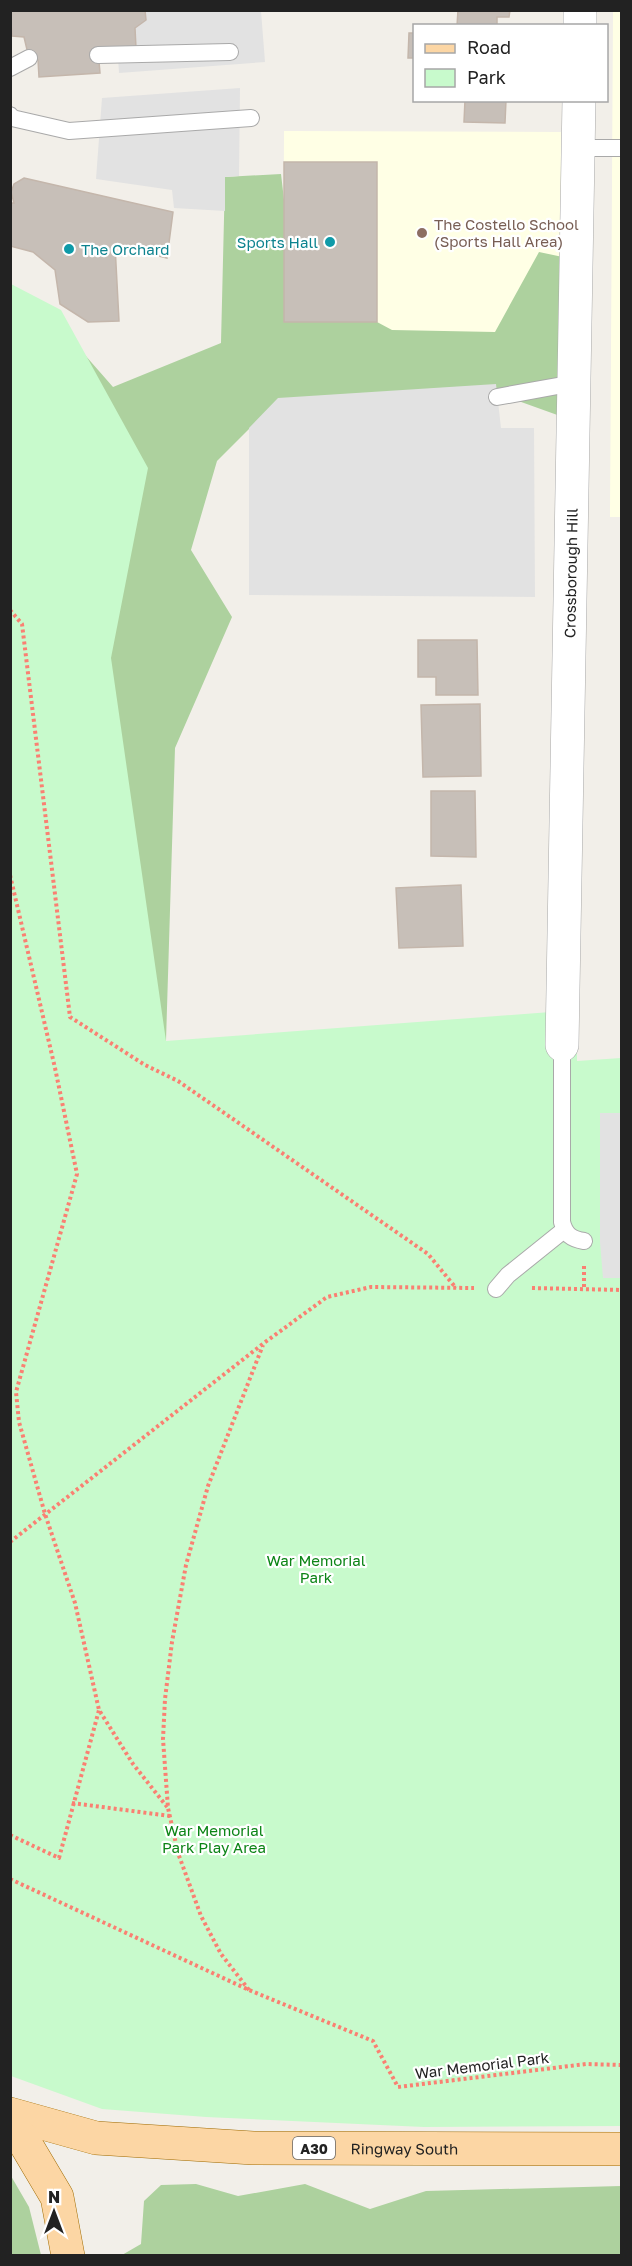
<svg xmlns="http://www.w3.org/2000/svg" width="632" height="2266" font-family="'Golos Text',sans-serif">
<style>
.education{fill:#ffffe5}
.forest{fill:#add19e}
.park{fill:#c8facc}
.parking{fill:#e2e2e2}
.building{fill:#c7bfb8;stroke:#c4b6ab;stroke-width:1.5}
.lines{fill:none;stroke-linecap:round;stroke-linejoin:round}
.service-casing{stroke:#a9a9a9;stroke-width:18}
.minor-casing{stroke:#a9a9a9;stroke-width:34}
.primary-casing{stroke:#a06b00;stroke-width:34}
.path{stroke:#fa8072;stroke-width:4;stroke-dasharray:3 3;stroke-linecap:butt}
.service{stroke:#fff;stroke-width:16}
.minor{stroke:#fff;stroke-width:33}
.primary{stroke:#fcd6a4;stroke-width:33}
.education-dot{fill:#8d6e63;stroke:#fff;stroke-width:2}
.culture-dot{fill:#0f9aa8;stroke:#fff;stroke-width:2}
.labels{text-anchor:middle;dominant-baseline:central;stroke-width:4.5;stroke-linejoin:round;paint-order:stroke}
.shield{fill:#fff;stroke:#646464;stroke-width:1.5}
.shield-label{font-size:14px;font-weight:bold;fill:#222}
.education-label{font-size:15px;fill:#785e54;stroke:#fff;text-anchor:start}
.culture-label{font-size:15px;fill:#0d838f;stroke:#fff;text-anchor:end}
.street-label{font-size:15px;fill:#222;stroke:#fff}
.park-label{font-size:15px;fill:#0c8416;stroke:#fff}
</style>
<rect width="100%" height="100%" fill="#f2efe9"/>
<!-- education -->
<path class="education" d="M 621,10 L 622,517 L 610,517 L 613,11 Z
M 284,131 L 561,132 L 560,335 L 283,334 Z"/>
<!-- forest -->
<path class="forest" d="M 281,174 L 298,320 L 377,322 L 392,330 L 495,332 L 539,252 L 577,260 L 574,421 L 480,387 L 267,411 L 217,461 L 191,550 L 232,617 L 175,748 L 166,1041 L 10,1400 L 10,303 L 56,322 L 113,387 L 221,343 L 225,177 Z
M 11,2176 L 29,2207 L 41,2255 L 11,2255 Z
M 196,2184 L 238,2196 L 305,2184 L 370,2209 L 426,2191 L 621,2186 L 621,2255 L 122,2255 L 141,2244 L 144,2201 L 161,2185 Z"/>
<!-- park -->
<path class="park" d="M 11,284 L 61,310 L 148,468 L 111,658 L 166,1041 L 577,1010 L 577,1061 L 621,1058 L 621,2126 L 424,2127 L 206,2117 L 102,2109 L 11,2076 Z"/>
<!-- parking -->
<path class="parking" d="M 115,11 L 261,11 L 265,62 L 119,73 Z
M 240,88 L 239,176 L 225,177 L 225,211 L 174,208 L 172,190 L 96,179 L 102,98 Z
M 496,384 L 501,428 L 534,428 L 535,597 L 249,595 L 249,428 L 278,398 Z
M 600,1113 L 621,1113 L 621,1278 L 603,1278 L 600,1242 Z"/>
<!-- building -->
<path class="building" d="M 10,10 L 145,10 L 146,20 L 135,28 L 136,48 L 98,50 L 100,73 L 39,77 L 38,60 L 29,58 L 24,37 L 12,36 Z
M 458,10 L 510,10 L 509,17 L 497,17 L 497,26 L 457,26 Z
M 409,33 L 414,33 L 414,58 L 408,58 Z
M 465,100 L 506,100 L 505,123 L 464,122 Z
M 284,162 L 377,162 L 377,322 L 284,322 Z
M 24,178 L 173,212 L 167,258 L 115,245 L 119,321 L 88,322 L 60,304 L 55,270 L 33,252 L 10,246 L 10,203 L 14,203 L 11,192 L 14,184 Z
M 418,640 L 477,640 L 478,695 L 436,695 L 436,677 L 418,677 Z
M 480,704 L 481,776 L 423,777 L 421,705 Z
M 431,791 L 475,791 L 476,857 L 431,856 Z
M 461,885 L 463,946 L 399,948 L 396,888 Z"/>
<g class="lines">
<!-- service casing -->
<g class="service-casing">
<path id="service" d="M 98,55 L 230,52
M 10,68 L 29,58
M 10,115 L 12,118 L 69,131 L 251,118
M 579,148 L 622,148
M 497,397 L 574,383
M 562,1045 L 562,1222 C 565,1234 571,1239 584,1241
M 496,1289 L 508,1275 L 564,1230"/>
</g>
<!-- minor casing -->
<g class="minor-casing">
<g id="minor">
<path d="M 580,26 L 580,10"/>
<path id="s1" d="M 562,1045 L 579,100"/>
</g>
</g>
<!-- primary casing -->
<g class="primary-casing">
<g id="primary">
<path id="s2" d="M 10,2114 L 96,2138 L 253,2148 L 622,2149"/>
<path d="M 10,2130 L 22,2138 L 57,2197 L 68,2256"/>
</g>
</g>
<!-- path -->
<path class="path" d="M 10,610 L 22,624 L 70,1017 L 145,1065 L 178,1081 L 428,1254 L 456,1288
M 10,875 L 55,1068 L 77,1174 L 16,1392 L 19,1422 L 45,1514 L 75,1603 L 99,1710 L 133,1764 L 168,1808
M 584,1266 L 584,1288
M 532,1288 L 622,1290
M 10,1542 L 264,1343 L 327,1297 L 371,1287 L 474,1288
M 72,1803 L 170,1816
M 10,1835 L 59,1858 L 99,1710
M 10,1879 L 249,1990 L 373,2041 L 398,2087 L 586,2064 L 622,2065
M 249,1990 L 221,1954 L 201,1916 L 178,1853 L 168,1808 L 163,1739 L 165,1699 L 172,1642 L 186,1565 L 208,1486 L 263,1345"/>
<!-- service -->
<use href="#service" class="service"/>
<!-- minor -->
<use href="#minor" class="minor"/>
<!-- primary -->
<use href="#primary" class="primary"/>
</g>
<!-- markers -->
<circle class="education-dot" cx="422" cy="233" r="6"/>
<g class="culture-dot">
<circle cx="330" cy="242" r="6"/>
<circle cx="69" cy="249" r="6"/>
</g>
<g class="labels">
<!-- shield labels -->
<rect class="shield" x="293" y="2137" width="42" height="22" rx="4.5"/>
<g class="shield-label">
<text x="314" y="2148">A30</text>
</g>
<!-- education labels -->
<g class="education-label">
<text x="434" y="224">The Costello School<tspan x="434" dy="17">(Sports Hall Area)</tspan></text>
</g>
<!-- culture labels -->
<g class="culture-label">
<text x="318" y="242">Sports Hall</text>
<text x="81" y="249" text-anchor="start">The Orchard</text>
</g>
<!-- street labels -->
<g class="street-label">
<text stroke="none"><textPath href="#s1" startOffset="472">Crossborough Hill</textPath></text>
<text transform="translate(482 2065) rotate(-7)">War Memorial Park</text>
<text stroke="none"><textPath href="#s2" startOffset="398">Ringway South</textPath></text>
</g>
<!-- park labels -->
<g class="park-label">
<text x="316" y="1560">War Memorial<tspan x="316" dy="17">Park</tspan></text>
<text x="214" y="1830">War Memorial<tspan x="214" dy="17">Park Play Area</tspan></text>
</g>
</g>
<!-- border -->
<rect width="632" height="2266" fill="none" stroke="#222222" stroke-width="24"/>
<!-- legend -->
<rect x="413" y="24" width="195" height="78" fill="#ffffff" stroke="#a7a7a7" stroke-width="1.5"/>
<rect x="425" y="44" width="30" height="9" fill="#fcd6a4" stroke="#a7a7a7" stroke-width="1.5"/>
<text x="467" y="54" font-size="18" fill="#222222">Road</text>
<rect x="425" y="69" width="30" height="18" fill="#c8facc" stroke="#a7a7a7" stroke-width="1.5"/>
<text x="467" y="84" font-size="18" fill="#222222">Park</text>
<!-- north arrow -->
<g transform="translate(54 2212)" stroke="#ffffff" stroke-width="4.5" paint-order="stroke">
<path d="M0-4.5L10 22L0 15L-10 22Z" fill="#222222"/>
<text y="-9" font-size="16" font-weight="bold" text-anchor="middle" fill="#222222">N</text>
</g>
</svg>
